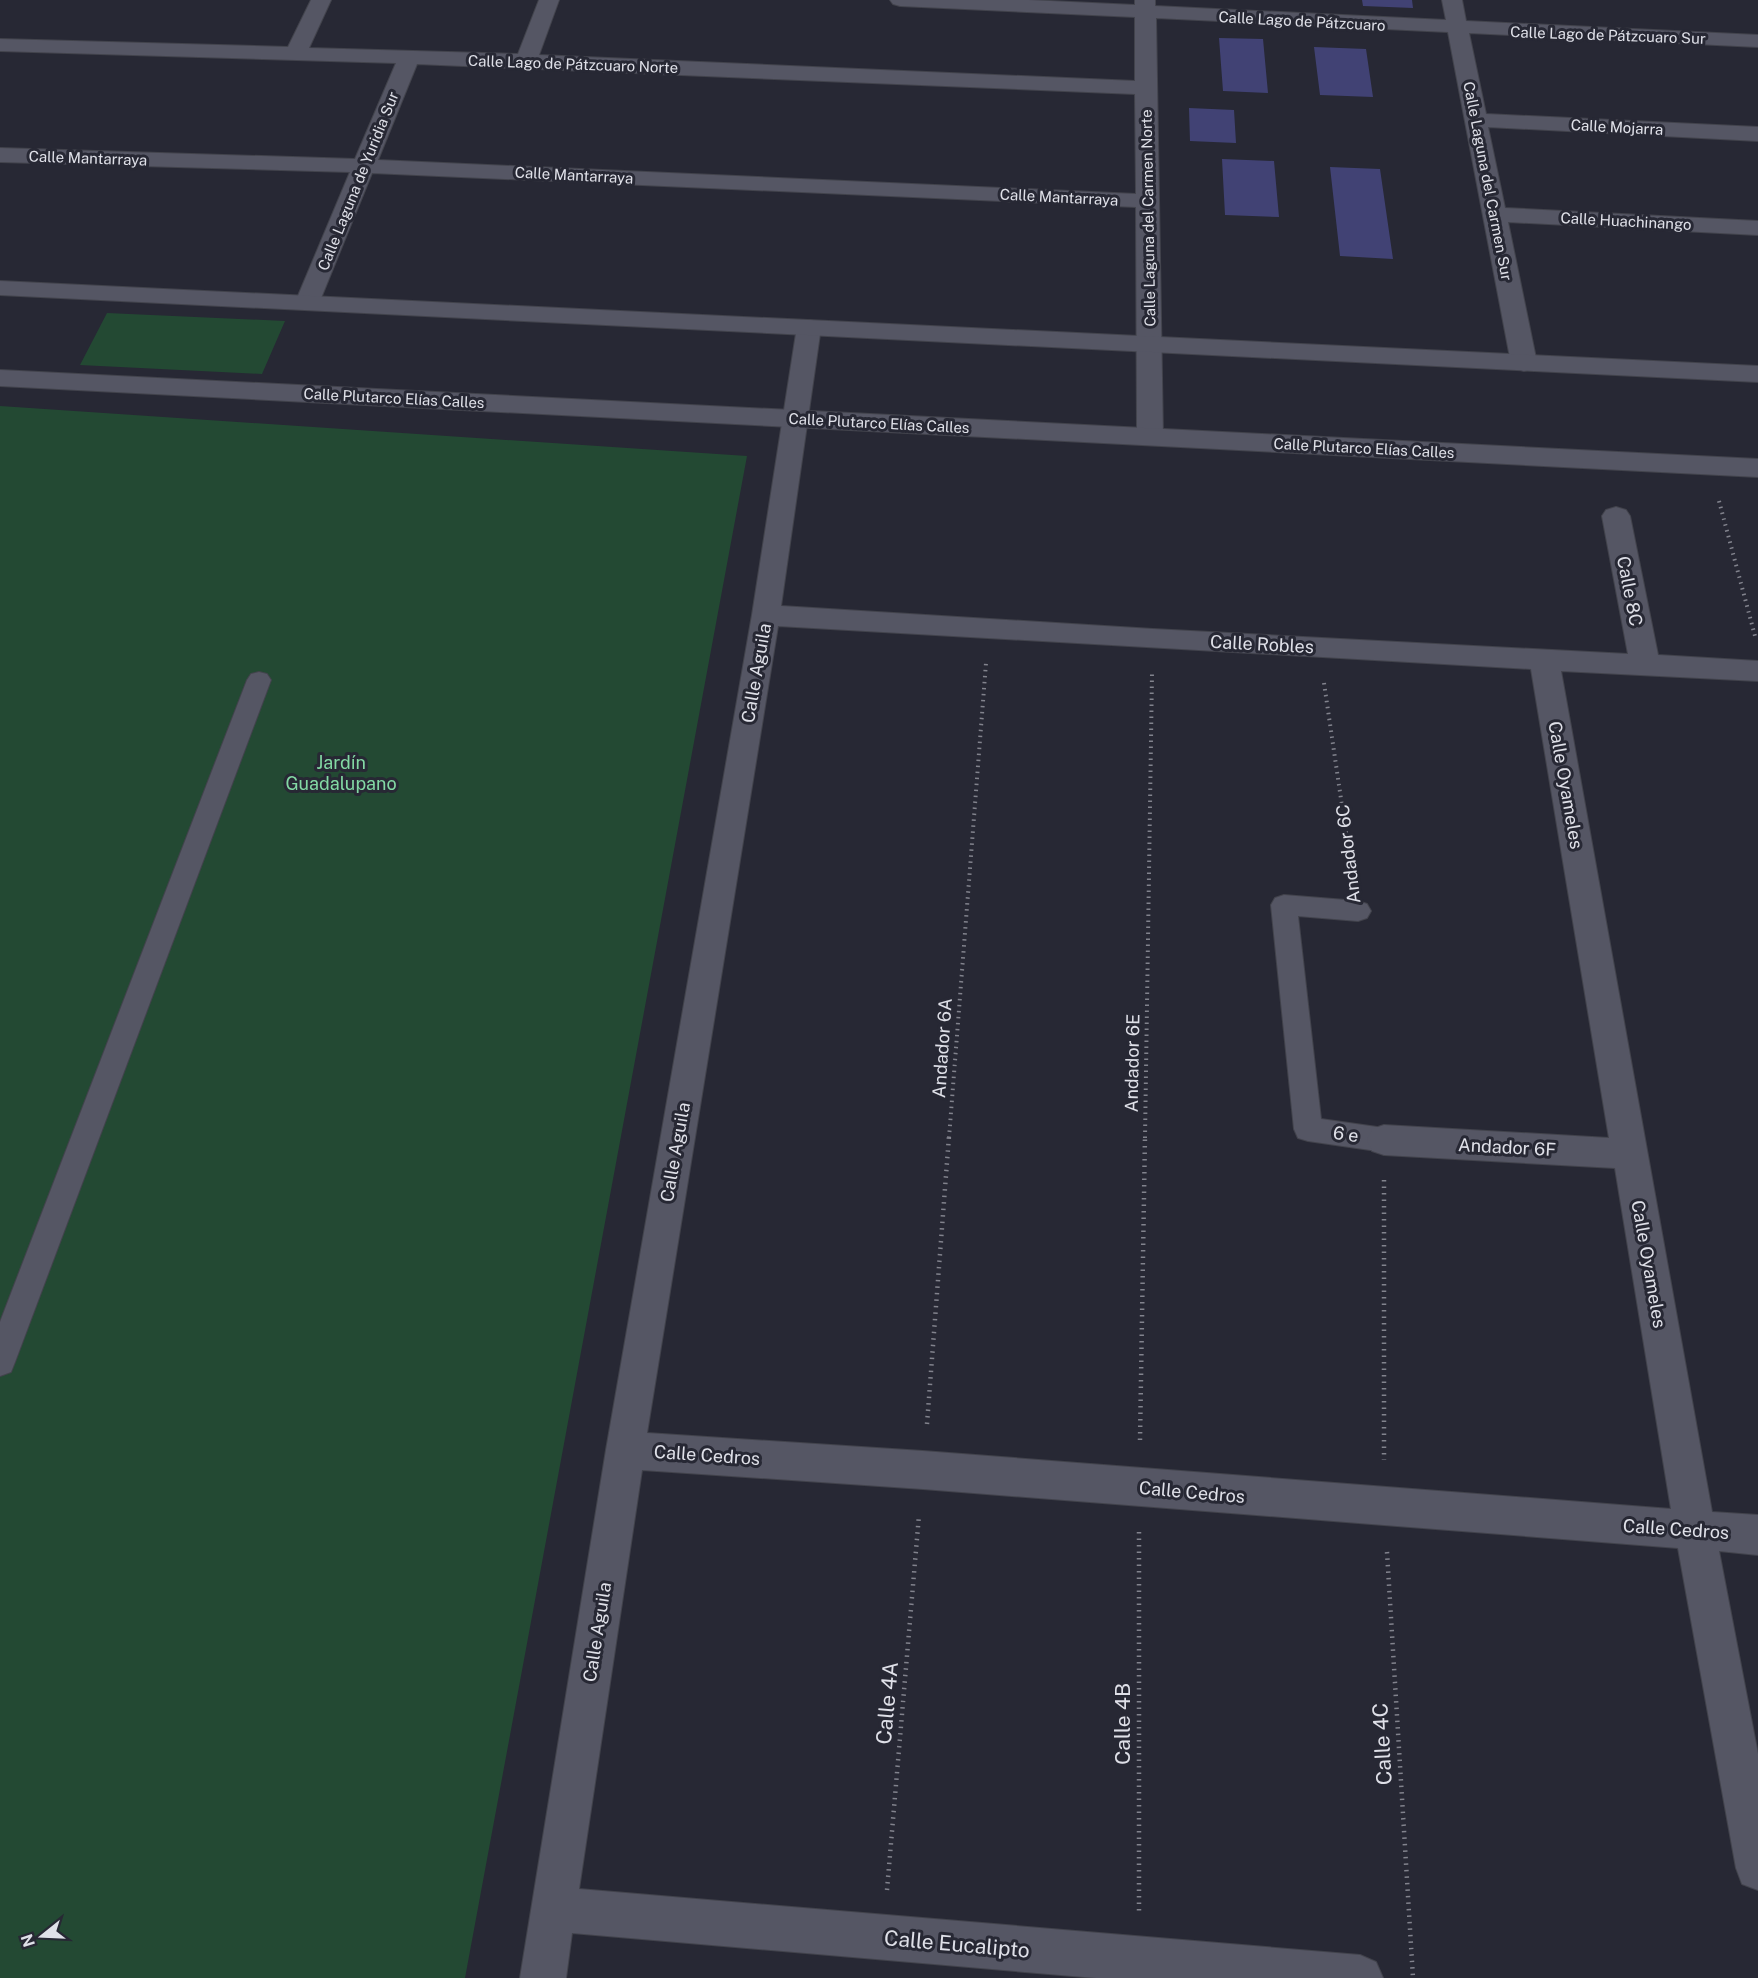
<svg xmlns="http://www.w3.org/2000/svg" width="1758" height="1978" font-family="'Public Sans',sans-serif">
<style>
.green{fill:#234933}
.building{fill:#414274}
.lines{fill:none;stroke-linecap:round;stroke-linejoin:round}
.lane-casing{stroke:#42434c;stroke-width:2}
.street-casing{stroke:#42434c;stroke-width:2}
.secondary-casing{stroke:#42434c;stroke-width:2}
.path-far1{stroke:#82838d;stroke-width:4;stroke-dasharray:1.5 4.5;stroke-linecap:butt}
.path{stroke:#82838d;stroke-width:4.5;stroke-dasharray:1.5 5;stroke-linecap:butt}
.lane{fill:#555664;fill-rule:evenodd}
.street{fill:#555664;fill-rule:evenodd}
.secondary{fill:#555664;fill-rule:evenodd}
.labels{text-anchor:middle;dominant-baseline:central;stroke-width:6;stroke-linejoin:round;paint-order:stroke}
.far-street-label{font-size:15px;fill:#dfe0e8;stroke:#272834}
.street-label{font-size:18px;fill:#dfe0e8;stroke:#272834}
.park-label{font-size:18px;fill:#83d9a4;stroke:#272834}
.near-street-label{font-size:21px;fill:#dfe0e8;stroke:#272834}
</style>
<rect width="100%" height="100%" fill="#272834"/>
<!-- green -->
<path class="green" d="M 107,313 L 285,321 L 262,374 L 80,365 Z
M 0,406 L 747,456 L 465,1978 L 0,1978 Z"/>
<!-- building -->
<path class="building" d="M 1362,0 L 1412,0 L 1413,8 L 1363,6 Z
M 1219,38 L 1263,39 L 1268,93 L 1223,91 Z
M 1314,47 L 1366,49 L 1373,97 L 1320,95 Z
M 1189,108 L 1234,110 L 1236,143 L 1190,141 Z
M 1222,159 L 1274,161 L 1279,217 L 1225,215 Z
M 1330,167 L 1380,169 L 1393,259 L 1340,256 Z"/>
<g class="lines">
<!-- lane casing -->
<g class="lane-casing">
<path id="lane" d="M 259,672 L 267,674 L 271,680 L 15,1362 L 11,1372 L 0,1376 L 0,1322 L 247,680 L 251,674 Z
M 1284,895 L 1358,901 L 1367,904 L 1371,911 L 1367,918 L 1358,921 L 1298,916 L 1321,1119 L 1384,1128 L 1394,1131 L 1398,1140 L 1394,1149 L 1384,1152 L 1308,1141 L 1298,1138 L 1294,1129 L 1271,905 L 1275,898 Z"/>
</g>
<!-- street casing -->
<g class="street-casing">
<path id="street" d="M 311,0 L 331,0 L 309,48 L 518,54 L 539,0 L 559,0 L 539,55 L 1135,81 L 1135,17 L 900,6 L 893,4 L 890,0 L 1029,0 L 1135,5 L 1135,0 L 1155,0 L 1155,6 L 1446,20 L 1442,0 L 1462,0 L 1466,21 L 1758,35 L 1758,47 L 1469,33 L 1486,114 L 1758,127 L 1758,141 L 1488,127 L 1505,208 L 1758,221 L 1758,235 L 1508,222 L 1537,363 L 1533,368 L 1524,371 L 1515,368 L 1511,363 L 1448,32 L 1156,18 L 1163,437 L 1159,443 L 1150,445 L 1141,443 L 1137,437 L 1136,207 L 372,173 L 319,303 L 316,308 L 307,310 L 298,308 L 295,303 L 350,172 L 0,162 L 0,148 L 355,159 L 396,63 L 0,51 L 0,39 L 288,47 ZM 417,64 L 1135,94 L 1136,194 L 378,160 Z
M 809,320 L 818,322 L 821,327 L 781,606 L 1153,629 L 1628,654 L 1602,516 L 1606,510 L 1616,507 L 1626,510 L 1630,516 L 1658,655 L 1758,661 L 1758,681 L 1561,671 L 1712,1512 L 1758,1515 L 1758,1555 L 1719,1551 L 1758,1754 L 1758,1890 L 1742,1884 L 1736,1868 L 1678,1548 L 923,1489 L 642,1470 L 579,1889 L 1360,1955 L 1376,1962 L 1383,1978 L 1096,1978 L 572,1933 L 566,1978 L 520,1978 L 606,1450 L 752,615 L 797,327 L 800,322 ZM 778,626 L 1531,669 L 1609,1138 L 1384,1125 L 1372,1129 L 1367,1140 L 1372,1151 L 1384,1155 L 1615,1168 L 1671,1509 L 923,1451 L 647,1433 Z"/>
</g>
<!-- secondary casing -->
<g class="secondary-casing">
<path id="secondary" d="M 0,281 L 1758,366 L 1758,382 L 0,295 Z
M 0,370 L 1758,459 L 1758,477 L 0,386 Z"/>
</g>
<!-- path-far1 -->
<path class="path-far1" d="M 1719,501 L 1755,636
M 1324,683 L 1352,874
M 949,1138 L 986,663
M 1145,1138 L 1152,674"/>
<!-- path -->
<path class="path" d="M 1384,1180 L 1384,1460
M 927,1424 L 949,1136
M 1140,1440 L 1145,1136
M 1139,1532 L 1139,1911
M 1387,1552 L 1413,1978
M 887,1890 L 919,1515"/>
<!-- lane -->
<use href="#lane" class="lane"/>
<!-- street -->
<use href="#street" class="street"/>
<!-- secondary -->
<use href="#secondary" class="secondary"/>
</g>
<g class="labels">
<!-- far-street labels -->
<g class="far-street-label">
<text transform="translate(1302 21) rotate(3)">Calle Lago de Pátzcuaro</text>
<text transform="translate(1608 35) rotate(2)">Calle Lago de Pátzcuaro Sur</text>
<text transform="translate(573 64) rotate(2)">Calle Lago de Pátzcuaro Norte</text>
<text transform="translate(1617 127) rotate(3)">Calle Mojarra</text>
<text transform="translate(88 158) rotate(2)">Calle Mantarraya</text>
<text transform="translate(574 175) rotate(3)">Calle Mantarraya</text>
<text transform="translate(358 181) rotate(-68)">Calle Laguna de Yuridia Sur</text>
<text transform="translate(1488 181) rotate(79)">Calle Laguna del Carmen Sur</text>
<text transform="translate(1059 197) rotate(3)">Calle Mantarraya</text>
<text transform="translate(1148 218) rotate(-91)">Calle Laguna del Carmen Norte</text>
<text transform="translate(1626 221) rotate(3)">Calle Huachinango</text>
<text transform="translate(394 398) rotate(3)">Calle Plutarco Elías Calles</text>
<text transform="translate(879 423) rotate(3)">Calle Plutarco Elías Calles</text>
<text transform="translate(1364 448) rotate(3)">Calle Plutarco Elías Calles</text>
</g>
<!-- street labels -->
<g class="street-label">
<text transform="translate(1630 591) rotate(79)">Calle 8C</text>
<text transform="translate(1262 644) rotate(3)">Calle Robles</text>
<text transform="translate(756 673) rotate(-80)">Calle Aguila</text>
<text transform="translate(1566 785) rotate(80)">Calle Oyameles</text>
<text transform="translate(1348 854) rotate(-97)">Andador 6C</text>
<text transform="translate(942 1048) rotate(-86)">Andador 6A</text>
<text transform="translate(1132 1063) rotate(-89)">Andador 6E</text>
<text transform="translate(1346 1134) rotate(9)">6 e</text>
<text transform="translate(1507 1147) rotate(3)">Andador 6F</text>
<text transform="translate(675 1152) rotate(-80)">Calle Aguila</text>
<text transform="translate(1649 1264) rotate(80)">Calle Oyameles</text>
<text transform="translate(707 1455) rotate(4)">Calle Cedros</text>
<text transform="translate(1192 1492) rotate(5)">Calle Cedros</text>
<text transform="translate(1676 1529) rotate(4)">Calle Cedros</text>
<text transform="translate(597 1632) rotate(-81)">Calle Aguila</text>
</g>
<!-- park labels -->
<g class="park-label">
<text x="341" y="762">Jardín<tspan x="341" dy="21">Guadalupano</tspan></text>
</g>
<!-- near-street labels -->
<g class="near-street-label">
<text transform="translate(887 1703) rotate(-85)">Calle 4A</text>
<text transform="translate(1122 1724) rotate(-90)">Calle 4B</text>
<text transform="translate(1382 1744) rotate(-93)">Calle 4C</text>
<text transform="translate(957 1944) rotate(5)">Calle Eucalipto</text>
</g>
</g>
<!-- north arrow -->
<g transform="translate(42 1936) rotate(252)" stroke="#272834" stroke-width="4.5" paint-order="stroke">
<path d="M0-4.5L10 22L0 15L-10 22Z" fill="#dfe0e8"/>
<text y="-9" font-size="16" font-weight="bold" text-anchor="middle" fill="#dfe0e8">N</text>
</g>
</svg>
